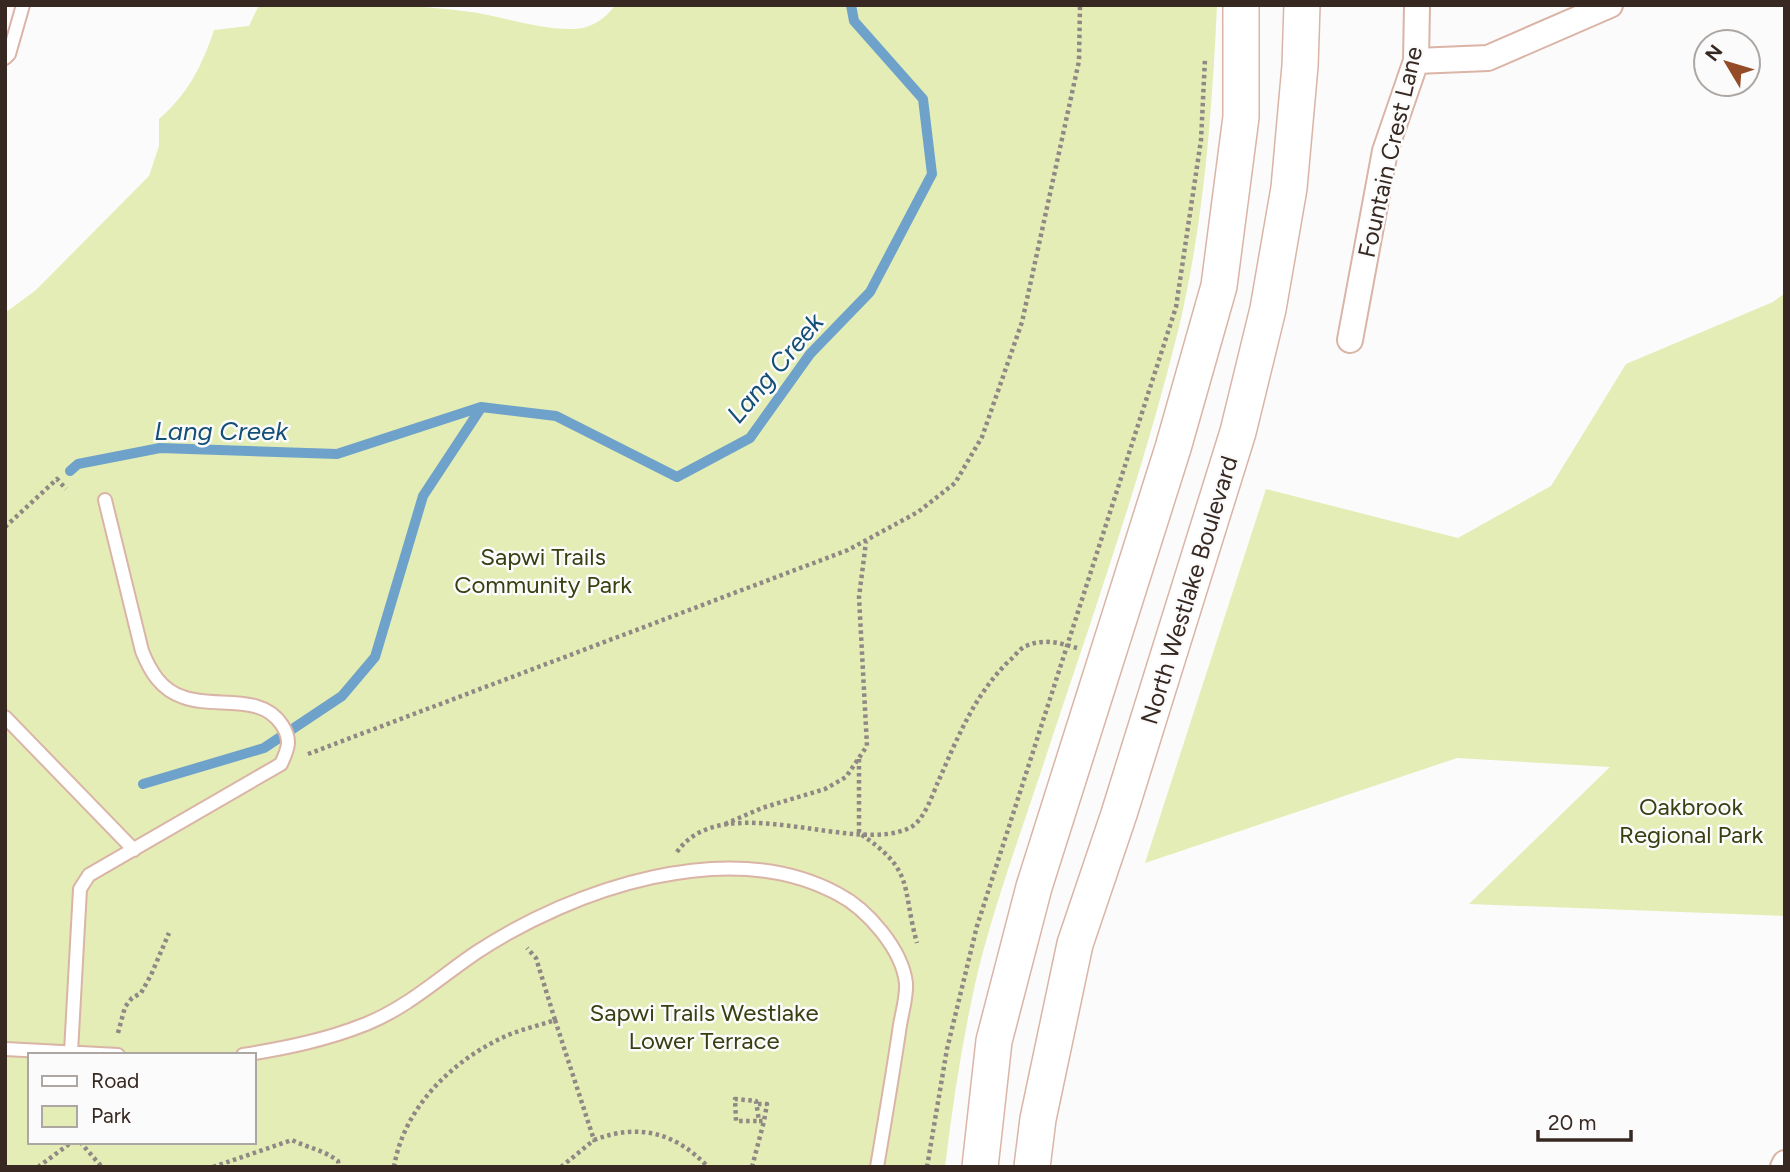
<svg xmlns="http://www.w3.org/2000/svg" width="1790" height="1172" font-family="Figtree,sans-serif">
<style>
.green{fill:#e3edb5;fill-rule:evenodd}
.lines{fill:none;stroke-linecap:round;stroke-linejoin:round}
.stream{stroke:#6fa2ca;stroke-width:10}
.service-casing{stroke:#dab4a6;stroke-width:16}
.minor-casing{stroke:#dab4a6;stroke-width:28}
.secondary-casing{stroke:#dab4a6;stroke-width:38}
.path{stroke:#908884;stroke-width:4.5;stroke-dasharray:3.5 3.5;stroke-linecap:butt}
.service{stroke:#fff;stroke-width:12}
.minor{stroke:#fff;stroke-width:24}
.secondary{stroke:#fff;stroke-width:35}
.labels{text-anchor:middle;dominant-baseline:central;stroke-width:5;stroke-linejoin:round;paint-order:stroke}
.street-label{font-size:24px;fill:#372822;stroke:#fbfbfb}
.park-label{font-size:24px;fill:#3a3f12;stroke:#fbfbfb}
.water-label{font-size:26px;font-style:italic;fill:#134f76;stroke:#fbfbfb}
</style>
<rect width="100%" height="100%" fill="#fbfbfb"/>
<!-- green -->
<path class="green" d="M 259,5 C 327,5 395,2 463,11 C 500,15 536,30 574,29 C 590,29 607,18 615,5 L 1217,5 C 1212,114 1204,221 1179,327 C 1144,469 1095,609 1049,747 C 1025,822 997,895 978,971 C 963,1036 953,1101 945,1167 L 5,1167 L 5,313 L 36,290 L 149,176 L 159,146 L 159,119 C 188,94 202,66 214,30 L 249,26 ZM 30,1055 L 254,1055 L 254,1142 L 30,1142 Z
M 1785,293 L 1785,916 L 1469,904 L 1610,767 L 1457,758 L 1145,863 L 1266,489 L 1458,538 L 1551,486 L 1626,364 L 1773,302 Z"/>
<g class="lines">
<!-- stream -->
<path class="stream" d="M 70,471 L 78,464 L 160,448 L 337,454 L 481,407 L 556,416 L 677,477 L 750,438 L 810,354 L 870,292 L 932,174 L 923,99 L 854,21 L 851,5
M 143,784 L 264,748 L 342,696 L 375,657 L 423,496 L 481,408"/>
<!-- service casing -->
<g class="service-casing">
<path id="service" d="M 5,58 L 9,54 L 23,5
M 5,717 L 134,850
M 5,1049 L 118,1055
M 71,1052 L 80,889 L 89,875 L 281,764 C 288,749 292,740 282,725 C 261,692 214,709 183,697 C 161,690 150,671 142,651 L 105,500
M 243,1055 C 286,1048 326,1040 366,1024 C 408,1007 440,977 477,952 C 573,889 729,835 838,894 C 867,909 902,949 906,983 C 907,996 902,1013 900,1025 C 893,1073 885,1120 877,1167"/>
</g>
<!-- minor casing -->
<g class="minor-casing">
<path id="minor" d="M 1416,61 L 1488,58 L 1610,5
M 1350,340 L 1385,151 L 1416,61 L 1417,5
M 1783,1167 L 1785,1163"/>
</g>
<!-- secondary casing -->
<g class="secondary-casing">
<path id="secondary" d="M 980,1167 L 994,1041 L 1034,887 L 1173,448 L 1219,286 L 1241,117 L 1241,5
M 1032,1167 L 1038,1119 L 1075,944 L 1119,814 L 1238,432 L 1268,309 L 1289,188 L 1300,66 L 1302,5"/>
</g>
<!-- path -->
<path class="path" d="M 5,527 L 57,479 L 66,489
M 308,754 L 848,550 L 918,512 L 955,483 L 982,437 L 1022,322 L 1079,61 L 1080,5
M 859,759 L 859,833 C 916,871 901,886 917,943
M 725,824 L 762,808 L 825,789 L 846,777 L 867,746 L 859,597 L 866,542
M 677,852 C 723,786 856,857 911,827 C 924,820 932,796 938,782 C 958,737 974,695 1010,660 C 1015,656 1020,648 1026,646 C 1044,638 1060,643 1077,648
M 555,1020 L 594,1140 C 638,1123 675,1132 708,1167
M 118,1033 L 125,1007 L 132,998 L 141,993 L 151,975 L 169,933
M 758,1104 L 767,1104 L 764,1121
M 80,1142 L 102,1167
M 38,1167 L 72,1142
M 213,1167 L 292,1140 C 308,1148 324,1150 338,1161 L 339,1167
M 394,1167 C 404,1106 454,1059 508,1035 C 523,1029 540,1025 555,1020 L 536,958 L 527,948
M 561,1167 L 594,1140
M 752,1167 L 764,1121 L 759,1121 L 756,1101 L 735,1099 L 736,1121 L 759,1121
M 927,1167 L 947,1049 L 977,926 L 1176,307 L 1201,140 L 1205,59"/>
<!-- service -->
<use href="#service" class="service"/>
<!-- minor -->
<use href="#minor" class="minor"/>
<!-- secondary -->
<use href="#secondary" class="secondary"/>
</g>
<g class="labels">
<!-- street labels -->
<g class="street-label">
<text transform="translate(1390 152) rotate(-77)">Fountain Crest Lane</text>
<text transform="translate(1189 590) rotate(-73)">North Westlake Boulevard</text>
</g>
<!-- park labels -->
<g class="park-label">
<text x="543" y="556">Sapwi Trails<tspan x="543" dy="28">Community Park</tspan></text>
<text x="1691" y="806">Oakbrook<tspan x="1691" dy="28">Regional Park</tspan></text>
<text x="704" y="1012">Sapwi Trails Westlake<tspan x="704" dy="28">Lower Terrace</tspan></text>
</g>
<!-- water labels -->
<g class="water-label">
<text transform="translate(775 368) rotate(-50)">Lang Creek</text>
<text x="221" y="431">Lang Creek</text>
</g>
</g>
<!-- border -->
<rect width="1790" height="1172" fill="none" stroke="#372822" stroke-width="14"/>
<!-- legend -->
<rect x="28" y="1053" width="228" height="91" fill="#fbfbfb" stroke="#ada7a4" stroke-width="2"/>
<rect x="42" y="1076" width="35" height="10" fill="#ffffff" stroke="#ada7a4" stroke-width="2"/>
<text x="91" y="1088" font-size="21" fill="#372822">Road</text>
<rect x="42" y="1106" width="35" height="21" fill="#e3edb5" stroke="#ada7a4" stroke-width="2"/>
<text x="91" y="1123" font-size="21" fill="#372822">Park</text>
<!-- north arrow -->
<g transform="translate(1727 63) rotate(308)"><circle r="33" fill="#fbfbfb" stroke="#ada7a4" stroke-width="2"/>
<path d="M0-5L12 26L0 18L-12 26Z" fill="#944c28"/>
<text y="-10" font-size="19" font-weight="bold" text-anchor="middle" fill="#372822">N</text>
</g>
<!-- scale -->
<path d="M1538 1130v10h93v-10" fill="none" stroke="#372822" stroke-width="3.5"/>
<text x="1548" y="1130" font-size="21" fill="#372822" stroke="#fbfbfb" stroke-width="5" paint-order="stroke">20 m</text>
</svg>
